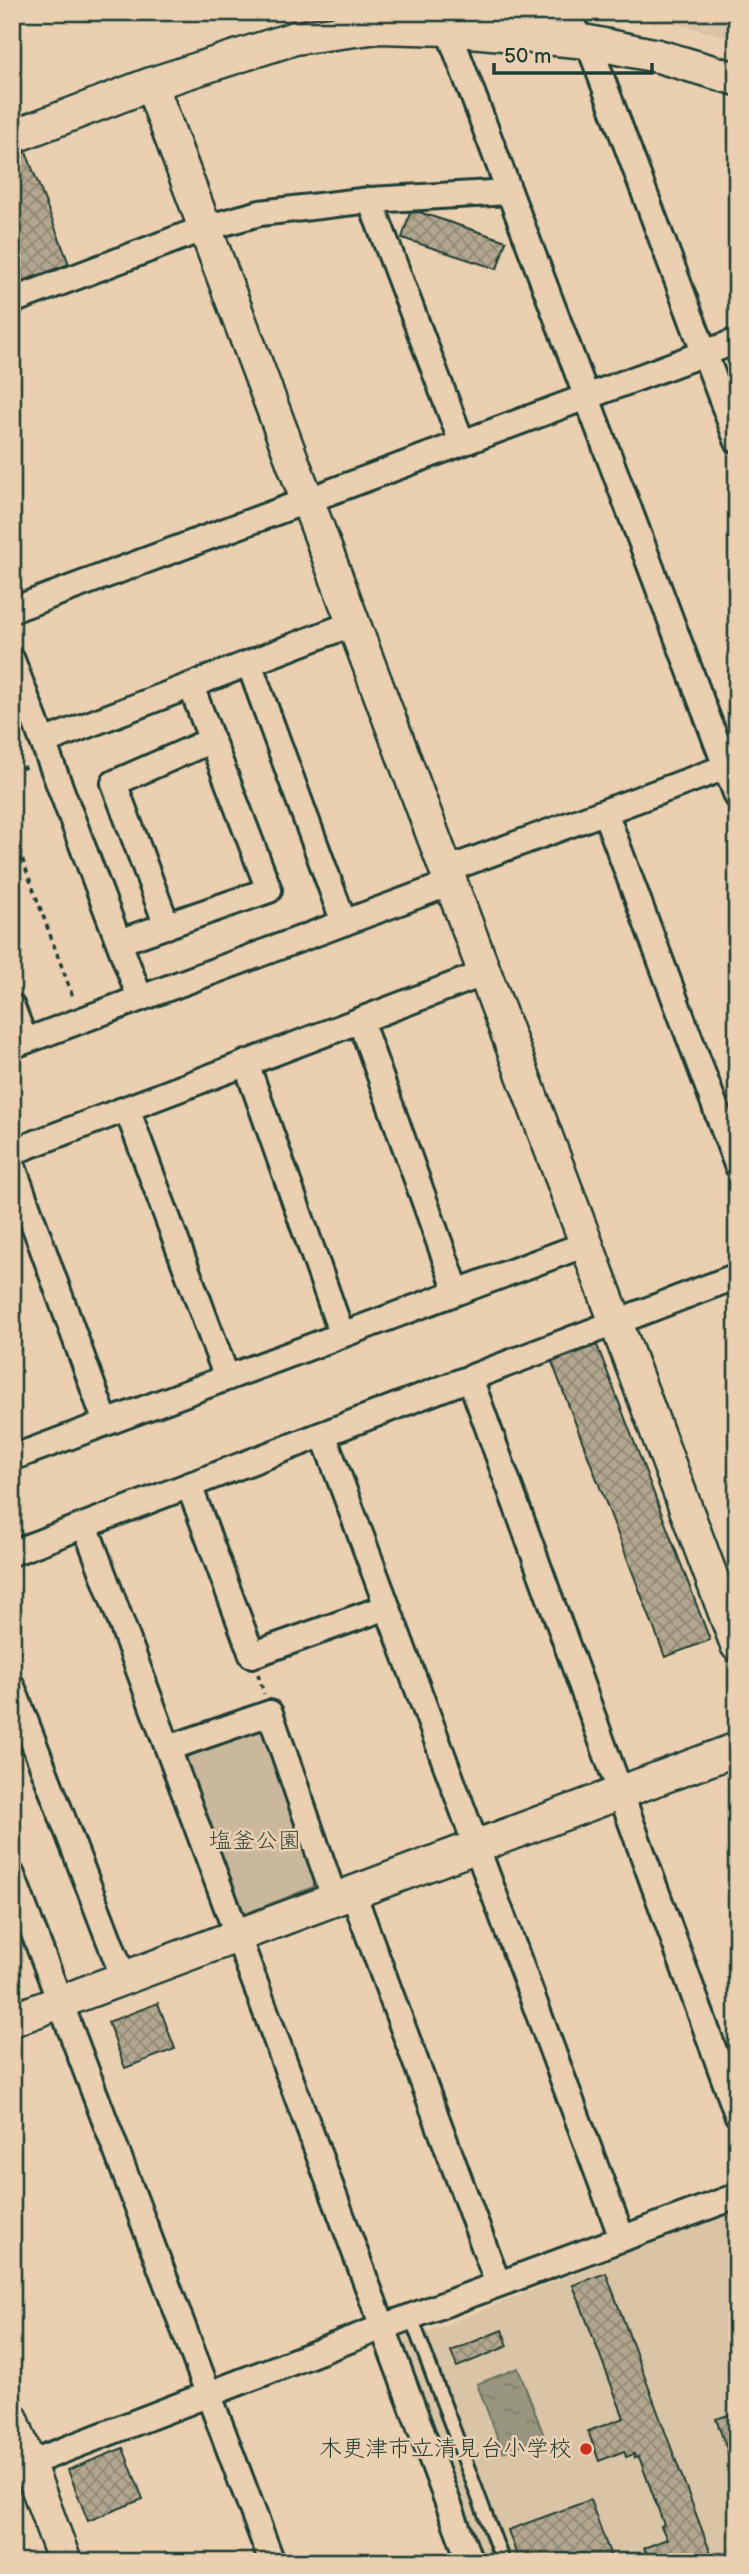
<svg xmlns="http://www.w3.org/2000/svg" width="749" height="2574" font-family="'Balsamiq Sans','Klee One',sans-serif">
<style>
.built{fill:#d9c4a6}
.green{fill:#c9b89c;stroke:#747a68;stroke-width:2}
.water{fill:url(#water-ripples);stroke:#687262;stroke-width:2}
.building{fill:url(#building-cross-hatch);stroke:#1f3d34;stroke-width:2}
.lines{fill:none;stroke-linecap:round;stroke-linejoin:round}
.service-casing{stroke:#1f3d34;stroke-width:18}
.minor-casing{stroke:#1f3d34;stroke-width:30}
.tertiary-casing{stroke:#1f3d34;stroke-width:37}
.path{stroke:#1f3d34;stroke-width:3.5;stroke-dasharray:5 5;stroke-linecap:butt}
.service{stroke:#ead0b1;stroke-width:12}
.minor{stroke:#ead0b1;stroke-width:24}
.tertiary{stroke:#ead0b1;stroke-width:32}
.poi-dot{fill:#c8321e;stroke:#ead0b1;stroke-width:2.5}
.labels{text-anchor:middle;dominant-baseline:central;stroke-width:5;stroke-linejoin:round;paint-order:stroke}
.park-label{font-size:23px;fill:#30493e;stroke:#ead0b1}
.poi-label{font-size:23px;fill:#1f3d34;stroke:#ead0b1;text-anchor:end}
</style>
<defs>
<pattern id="water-ripples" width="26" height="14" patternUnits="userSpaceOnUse" patternTransform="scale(1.75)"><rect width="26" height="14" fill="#999680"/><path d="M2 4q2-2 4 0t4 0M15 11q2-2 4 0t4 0" fill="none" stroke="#7c7c6a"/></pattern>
<pattern id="building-cross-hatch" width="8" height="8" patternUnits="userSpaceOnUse" patternTransform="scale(1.75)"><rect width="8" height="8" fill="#b2a78e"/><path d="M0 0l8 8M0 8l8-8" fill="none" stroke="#908975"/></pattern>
</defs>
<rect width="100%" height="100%" fill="#ead0b1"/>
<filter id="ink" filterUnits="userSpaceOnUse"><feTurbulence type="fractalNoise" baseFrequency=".0143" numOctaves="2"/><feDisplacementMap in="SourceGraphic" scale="14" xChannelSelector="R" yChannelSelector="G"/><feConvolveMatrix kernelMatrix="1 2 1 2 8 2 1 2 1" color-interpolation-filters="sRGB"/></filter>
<g filter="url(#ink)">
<!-- built -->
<path class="built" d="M 633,12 L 737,12 L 737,32 L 734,39 Z
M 737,2210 L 737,2562 L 478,2562 L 394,2336 L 429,2331 Z"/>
<!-- green -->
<path class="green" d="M 256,1729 L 262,1730 L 317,1879 L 313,1887 L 240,1916 L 183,1756 Z"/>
<!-- water -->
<path class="water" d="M 518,2368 L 544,2436 L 503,2452 L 477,2384 Z"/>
<!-- building -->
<path class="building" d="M 26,152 L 69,264 L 12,285 L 12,157 Z
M 419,212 L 506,241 L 497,269 L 402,238 L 410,213 Z
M 597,1345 L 710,1640 L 665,1657 L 552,1362 Z
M 158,2003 L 175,2049 L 125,2068 L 108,2022 Z
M 606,2273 L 669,2442 L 714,2562 L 650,2562 L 644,2548 L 667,2539 L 661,2526 L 664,2525 L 639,2457 L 635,2458 L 634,2454 L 626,2457 L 624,2451 L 599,2461 L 588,2431 L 624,2418 L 573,2285 Z
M 502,2330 L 508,2346 L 457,2367 L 451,2351 Z
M 737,2412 L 737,2470 L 735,2471 L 716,2419 Z
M 123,2448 L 143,2499 L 88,2521 L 68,2470 Z
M 590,2500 L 613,2562 L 519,2562 L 508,2530 Z"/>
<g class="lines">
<!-- service casing -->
<g class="service-casing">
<path id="service" d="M 411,2317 L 503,2562"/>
</g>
<!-- minor casing -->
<g class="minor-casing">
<path id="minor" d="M 570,12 L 579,42
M 448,29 L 737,796
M 588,42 L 737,440
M 370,200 L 462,443
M 12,301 L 205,228 L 260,213 L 370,200 L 509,192
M 12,610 L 737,341
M 12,660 L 140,998
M 249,663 L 344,923
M 43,742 L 354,623
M 605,812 L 737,1165
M 446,870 L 737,763
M 167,926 L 114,783 L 212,740
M 119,942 L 269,890 L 191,686
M 12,1007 L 25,1041
M 360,1020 L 457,1292
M 12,1046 L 451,883
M 246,1063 L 342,1335
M 127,1109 L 227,1378
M 12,1152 L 485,973
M 12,1164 L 106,1423
M 470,1378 L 737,2114
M 323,1434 L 622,2238
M 12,1458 L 586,1244
M 189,1485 L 252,1655 L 387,1607
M 85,1525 L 470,2562
M 12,1553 L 737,1276
M 12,1686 L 124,1979
M 169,1748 L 270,1713 L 335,1900
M 12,1875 L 272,2562
M 353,1893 L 498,2284
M 12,2470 L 383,2327 L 737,2196"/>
</g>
<!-- tertiary casing -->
<g class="tertiary-casing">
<path id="tertiary" d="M 151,84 L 737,1645
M 12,137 L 151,84 L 295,38 L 379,27 L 448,29 L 588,42 L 658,56 L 737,79
M 12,2020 L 737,1749
M 12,2419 L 65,2562"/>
</g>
<!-- path -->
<path class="path" d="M 12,772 L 28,766
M 12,831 L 74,1000
M 258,1674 L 264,1694"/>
<!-- service -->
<use href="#service" class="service"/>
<!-- minor -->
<use href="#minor" class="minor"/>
<!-- tertiary -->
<use href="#tertiary" class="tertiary"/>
</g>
</g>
<!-- markers -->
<circle class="poi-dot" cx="586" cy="2449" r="7"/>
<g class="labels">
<!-- park labels -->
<g class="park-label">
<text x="255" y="1841">塩釜公園</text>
</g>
<!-- poi labels -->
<g class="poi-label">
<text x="572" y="2449">木更津市立清見台小学校</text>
</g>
</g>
<!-- margin -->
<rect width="749" height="2574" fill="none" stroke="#ead0b1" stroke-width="42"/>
<rect x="21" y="21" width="707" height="2532" fill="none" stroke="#1f3d34" stroke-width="2.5" filter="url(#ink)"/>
<!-- scale -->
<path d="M494 63v10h158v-10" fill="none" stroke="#1f3d34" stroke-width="3.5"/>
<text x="504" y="63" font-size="21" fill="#1f3d34" stroke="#ead0b1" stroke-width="5" paint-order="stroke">50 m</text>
</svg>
